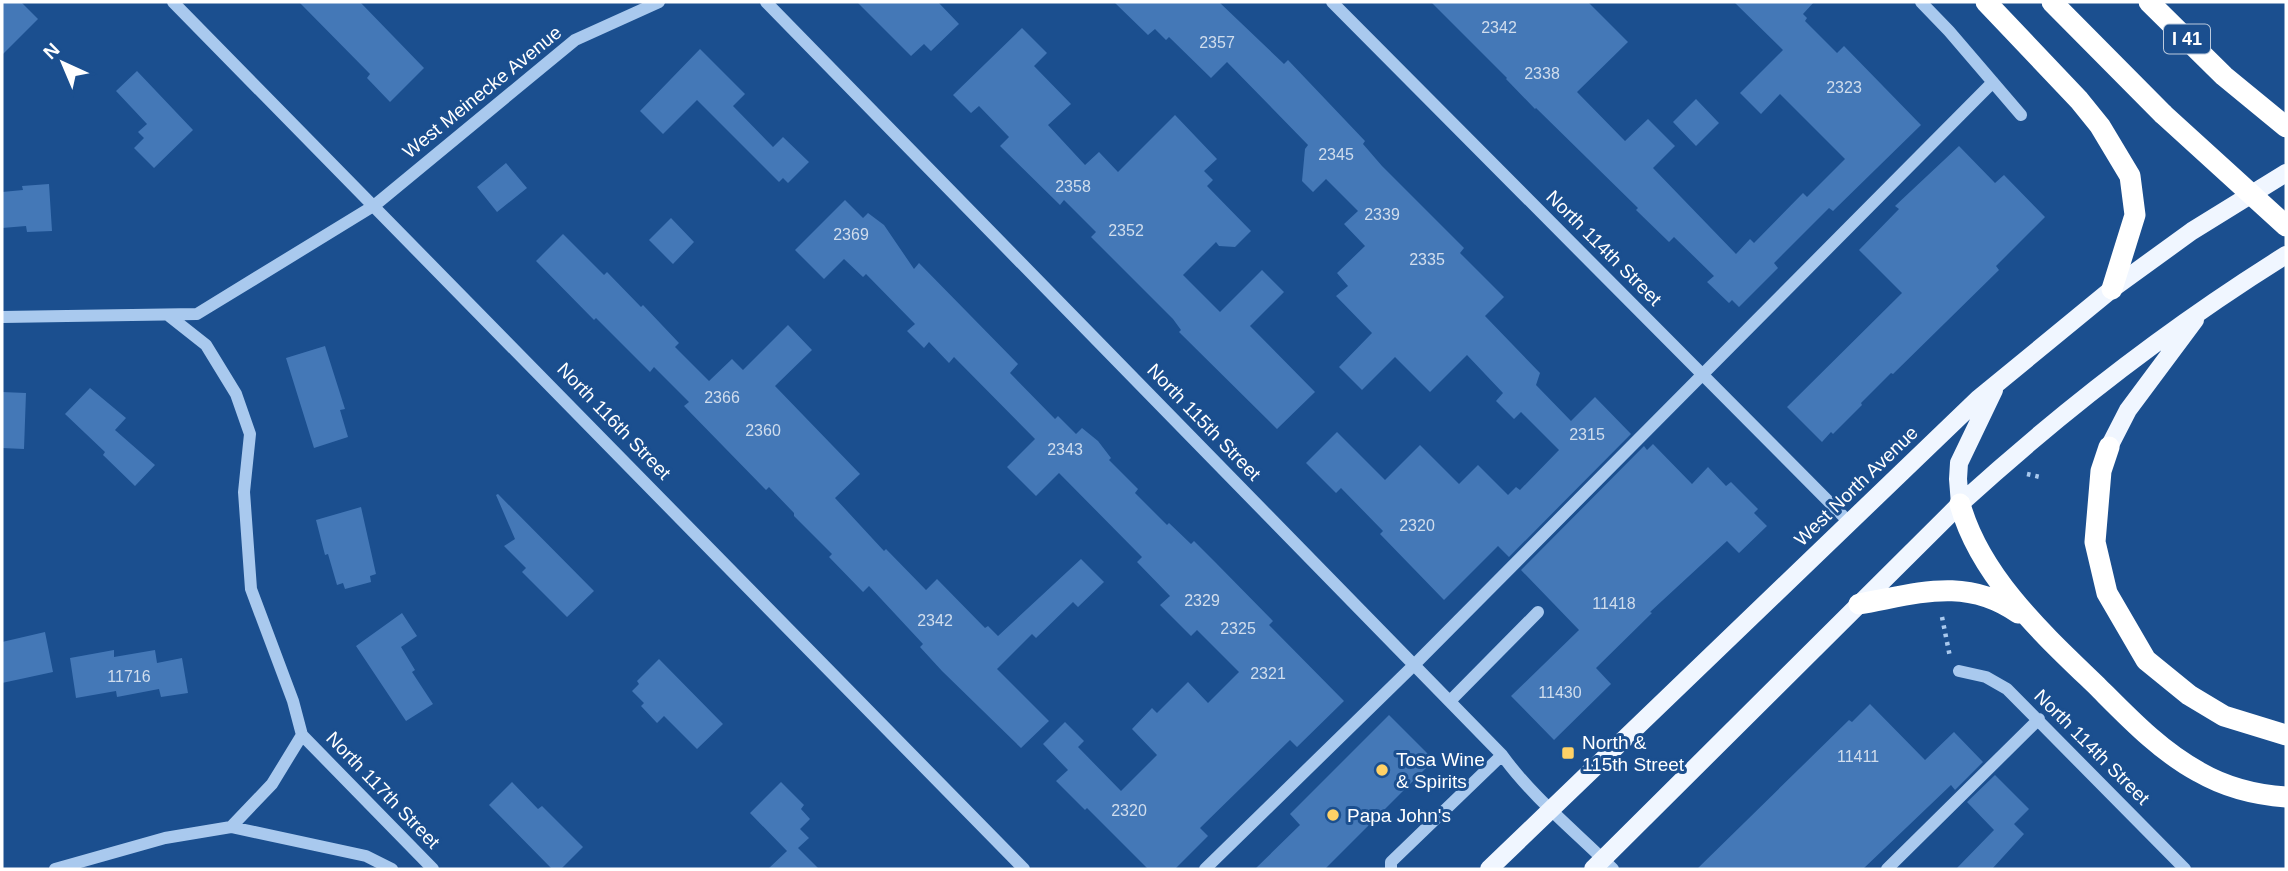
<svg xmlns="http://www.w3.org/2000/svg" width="2288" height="871" font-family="Arial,sans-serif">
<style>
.building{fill:#4478b7}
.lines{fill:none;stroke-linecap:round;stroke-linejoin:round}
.path{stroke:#a9c9ee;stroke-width:4.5;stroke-dasharray:3.5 5;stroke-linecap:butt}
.minor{stroke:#a9c9ee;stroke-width:12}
.major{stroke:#f0f6ff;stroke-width:18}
.highway{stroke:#fff;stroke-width:21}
.highway-bridge{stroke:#fff;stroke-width:21}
.poi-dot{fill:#ffd166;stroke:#1b4f8f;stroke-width:2.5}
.labels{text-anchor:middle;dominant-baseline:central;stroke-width:6;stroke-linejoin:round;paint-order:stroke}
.number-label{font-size:16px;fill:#d0dded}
.shield{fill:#1b4f8f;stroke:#bbcadd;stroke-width:2}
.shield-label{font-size:18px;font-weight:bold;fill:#fff}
.street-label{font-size:19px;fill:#fff;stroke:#1b4f8f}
.poi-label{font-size:19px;fill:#fff;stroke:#1b4f8f;text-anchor:start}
</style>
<rect width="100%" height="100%" fill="#1b4f8f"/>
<!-- building -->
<path class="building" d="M 2,2 L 21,2 L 38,19 L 2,55 Z
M 299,2 L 360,2 L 424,68 L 390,102 L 367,78 L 370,74 Z
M 857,2 L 938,2 L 959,24 L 931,51 L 924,44 L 911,56 Z
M 1114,2 L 1219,2 L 1284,64 L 1288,60 L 1365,141 L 1363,144 L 1382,166 L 1464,248 L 1460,253 L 1504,297 L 1485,316 L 1540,373 L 1536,385 L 1571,421 L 1595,397 L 1631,434 L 1509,557 L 1498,546 L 1444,600 L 1380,534 L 1383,531 L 1341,488 L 1336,493 L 1306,463 L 1337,432 L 1385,480 L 1420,445 L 1459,484 L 1478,465 L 1508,495 L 1516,487 L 1520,490 L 1559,450 L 1521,412 L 1514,419 L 1496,401 L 1503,393 L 1467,355 L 1430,392 L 1395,357 L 1362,390 L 1339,367 L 1372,333 L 1336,296 L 1348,286 L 1337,273 L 1365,246 L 1344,224 L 1358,211 L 1326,179 L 1313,192 L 1302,181 L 1305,149 L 1308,145 L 1227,62 L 1211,78 L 1169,37 L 1166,40 L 1155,29 L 1148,35 Z
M 1431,2 L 1588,2 L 1628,42 L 1577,92 L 1625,141 L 1648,119 L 1675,146 L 1653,168 L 1736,254 L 1750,239 L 1754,243 L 1803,193 L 1807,197 L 1845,159 L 1780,94 L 1761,114 L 1740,93 L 1783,50 L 1734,2 L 1814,2 L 1803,14 L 1807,18 L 1805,21 L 1837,53 L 1844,46 L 1921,125 L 1833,211 L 1829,208 L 1774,263 L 1778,268 L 1739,307 L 1732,300 L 1729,303 L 1707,282 L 1714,276 L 1674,237 L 1669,242 L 1636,210 L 1638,208 L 1536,108 L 1535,109 L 1506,79 L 1507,78 Z
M 1022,28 L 1047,53 L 1034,66 L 1071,104 L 1048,125 L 1085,165 L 1099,152 L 1118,172 L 1175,115 L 1217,159 L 1204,171 L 1213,180 L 1207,186 L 1251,231 L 1235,247 L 1219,246 L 1216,242 L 1183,275 L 1220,312 L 1262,270 L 1284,292 L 1250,326 L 1315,392 L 1277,429 L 1179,332 L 1181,330 L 1173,319 L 1091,237 L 1096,232 L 1064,200 L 1060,205 L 1000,146 L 1009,137 L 979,106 L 971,113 L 953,95 Z
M 700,49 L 745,94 L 733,106 L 773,147 L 783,137 L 809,162 L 788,183 L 783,178 L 779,182 L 697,100 L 663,134 L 640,111 Z
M 137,71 L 193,130 L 154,168 L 134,148 L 144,138 L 138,132 L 147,124 L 116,91 Z
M 1696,99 L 1719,123 L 1696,146 L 1673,122 Z
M 1959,146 L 1995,183 L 2004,175 L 2045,217 L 1996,266 L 1999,270 L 1893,374 L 1891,373 L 1861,403 L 1862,405 L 1833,434 L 1831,432 L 1822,442 L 1787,407 L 1902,293 L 1859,250 L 1899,209 L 1895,206 Z
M 506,163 L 527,188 L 497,212 L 477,187 Z
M 49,184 L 52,231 L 27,232 L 26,226 L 2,228 L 2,192 L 23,190 L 22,186 Z
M 845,200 L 863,218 L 868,213 L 884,225 L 914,269 L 919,263 L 1018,364 L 1010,373 L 1055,419 L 1058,416 L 1076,434 L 1082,428 L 1098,441 L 1111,458 L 1109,460 L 1138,489 L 1135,493 L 1167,525 L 1169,523 L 1191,544 L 1194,541 L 1216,563 L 1273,621 L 1269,625 L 1344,701 L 1297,747 L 1290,740 L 1200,828 L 1208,836 L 1175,869 L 1148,869 L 1087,808 L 1085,810 L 1056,781 L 1068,770 L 1043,744 L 1065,722 L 1084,741 L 1078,747 L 1121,791 L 1157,755 L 1132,729 L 1152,708 L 1157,713 L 1188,682 L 1208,703 L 1239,672 L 1197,630 L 1191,636 L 1160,605 L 1170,596 L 1137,562 L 1142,557 L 1059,473 L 1036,496 L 1007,467 L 1035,439 L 954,357 L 949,363 L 929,342 L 924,348 L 907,331 L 915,324 L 866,274 L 863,277 L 844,259 L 824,279 L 795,250 Z
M 671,218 L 694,242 L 673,264 L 649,240 Z
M 563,234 L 604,275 L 607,272 L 641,307 L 643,305 L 679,343 L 675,347 L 709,381 L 732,359 L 743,370 L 788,325 L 812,350 L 775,386 L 860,474 L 835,498 L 884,551 L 886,549 L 926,590 L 937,579 L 985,628 L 988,626 L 998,636 L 1081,559 L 1104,582 L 1078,607 L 1073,602 L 1036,638 L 1032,634 L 997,669 L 1049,721 L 1021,748 L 942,671 L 920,647 L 923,644 L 869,586 L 863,592 L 829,557 L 832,554 L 794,516 L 794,513 L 769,487 L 766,490 L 684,406 L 689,402 L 654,367 L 650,372 L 596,318 L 594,320 L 536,261 Z
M 325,346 L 345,409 L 340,410 L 348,437 L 314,448 L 286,358 Z
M 90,388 L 126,418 L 115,430 L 155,465 L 135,486 L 103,455 L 105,452 L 65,414 Z
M 2,392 L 26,393 L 24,449 L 2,448 Z
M 1653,444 L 1692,484 L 1708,467 L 1726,486 L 1731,482 L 1758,509 L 1754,513 L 1767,526 L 1739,553 L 1727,541 L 1650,612 L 1652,613 L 1596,668 L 1611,684 L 1554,740 L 1511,696 L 1579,630 L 1521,570 L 1644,446 L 1647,450 Z
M 498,494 L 594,591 L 567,617 L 522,572 L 526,568 L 504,546 L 515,539 L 496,495 Z
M 361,507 L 376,574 L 370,576 L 371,582 L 345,589 L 343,583 L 337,585 L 328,554 L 325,555 L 316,520 Z
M 402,613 L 417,636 L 401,647 L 415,670 L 412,672 L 433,704 L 406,721 L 356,646 Z
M 45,632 L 53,672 L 2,683 L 2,642 Z
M 114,650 L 114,657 L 155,650 L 157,663 L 182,658 L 188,693 L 161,697 L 159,689 L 117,697 L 116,691 L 76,698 L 70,658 Z
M 659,659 L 723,724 L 697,749 L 664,716 L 657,723 L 641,706 L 644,703 L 632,691 L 639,684 L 637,681 Z
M 1870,704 L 1925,760 L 1954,732 L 1983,762 L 1955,790 L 1951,785 L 1863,869 L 1697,869 L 1849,720 L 1852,722 Z
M 1389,715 L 1434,760 L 1325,869 L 1255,869 L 1300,825 L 1290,814 Z
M 1995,775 L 2029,809 L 2014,824 L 2024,834 L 1992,869 L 1956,869 L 1994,830 L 1967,802 Z
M 512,782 L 538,809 L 542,806 L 583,847 L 561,869 L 552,869 L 489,805 Z
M 781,782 L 804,805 L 801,809 L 810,819 L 800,829 L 809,838 L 798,848 L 819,869 L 768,869 L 787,851 L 750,813 Z"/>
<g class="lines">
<!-- path -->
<path class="path" d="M 2027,474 L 2040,477
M 1942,617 L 1950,657"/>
<!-- minor -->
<path class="minor" d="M 173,2 L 1024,869
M 766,2 L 1502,755 C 1533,798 1575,831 1613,869
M 1332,2 L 1849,522
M 1921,2 L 1949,31 L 2021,115
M 168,315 L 206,345 L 236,394 L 250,434 L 244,492 L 251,589 L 293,701 L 302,735 L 433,869
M 2,317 L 197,314 L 375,205 L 575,40 L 659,2
M 1959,671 L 1986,677 L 2007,689 L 2185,869
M 1450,701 L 1538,612
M 231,827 L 272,784 L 302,735
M 55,869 L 165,838 L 231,827 L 366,856 L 392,869
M 1205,869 L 1414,665 L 1993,82
M 1391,869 L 1391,862 L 1502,755
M 1887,869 L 2039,719"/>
<!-- major -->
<path class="major" d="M 2109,447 L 2128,410 L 2195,320
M 1960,504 L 1958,479 L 1959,463 L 1994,390
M 1489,869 L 1978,399 L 2112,289 L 2192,231 L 2286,173
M 1593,869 L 1960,504 C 2062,411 2169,328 2286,255"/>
<!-- highway -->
<path class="highway" d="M 1986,2 L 2079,100 L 2100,126 L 2130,176 L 2135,215 L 2112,289
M 2052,2 L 2163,114
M 2149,2 L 2224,76 L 2286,127
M 2109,447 L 2101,471 L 2095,542 L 2107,593 L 2146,660 L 2189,695 L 2224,716 L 2286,735
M 1960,504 C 1980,577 2044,635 2097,686 C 2128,717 2160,751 2199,772 C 2225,787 2257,795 2286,797
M 1859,604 C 1917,594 1965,576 2018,613"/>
<!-- highway-bridge -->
<path class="highway-bridge" d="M 2163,114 L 2286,226"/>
</g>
<!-- markers -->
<g class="poi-dot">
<rect x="1561" y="746" width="14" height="14" rx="3.5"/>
<circle cx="1382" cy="770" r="7"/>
<circle cx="1333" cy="815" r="7"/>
</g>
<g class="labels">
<!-- number labels -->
<g class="number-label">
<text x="1499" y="27">2342</text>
<text x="1217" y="42">2357</text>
<text x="1542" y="73">2338</text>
<text x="1844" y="87">2323</text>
<text x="1336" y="154">2345</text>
<text x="1073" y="186">2358</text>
<text x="1382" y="214">2339</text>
<text x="1126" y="230">2352</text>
<text x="851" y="234">2369</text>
<text x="1427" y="259">2335</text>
<text x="722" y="397">2366</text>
<text x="763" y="430">2360</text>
<text x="1587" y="434">2315</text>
<text x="1065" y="449">2343</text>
<text x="1417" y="525">2320</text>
<text x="1202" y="600">2329</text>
<text x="1614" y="603">11418</text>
<text x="935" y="620">2342</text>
<text x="1238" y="628">2325</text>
<text x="1268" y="673">2321</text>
<text x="129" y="676">11716</text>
<text x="1560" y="692">11430</text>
<text x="1858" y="756">11411</text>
<text x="1129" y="810">2320</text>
</g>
<!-- shield labels -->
<rect class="shield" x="2164" y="24.5" width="46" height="29" rx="5"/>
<g class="shield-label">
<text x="2187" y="39">I 41</text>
</g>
<!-- street labels -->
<g class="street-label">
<text transform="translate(482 92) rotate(-39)">West Meinecke Avenue</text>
<text transform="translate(1604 248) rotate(45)">North 114th Street</text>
<text transform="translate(614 421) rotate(46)">North 116th Street</text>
<text transform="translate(1204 422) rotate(46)">North 115th Street</text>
<text transform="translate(1856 486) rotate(-44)">West North Avenue</text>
<text transform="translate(2092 747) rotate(45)">North 114th Street</text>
<text transform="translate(383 790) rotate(46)">North 117th Street</text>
</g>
<!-- poi labels -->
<g class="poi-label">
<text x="1582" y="742">North &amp;<tspan x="1582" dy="22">115th Street</tspan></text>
<text x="1396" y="759">Tosa Wine<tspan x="1396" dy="22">&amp; Spirits</tspan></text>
<text x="1347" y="815">Papa John's</text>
</g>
</g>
<!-- border -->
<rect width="2288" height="871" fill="none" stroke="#ffffff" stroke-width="7"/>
<!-- north arrow -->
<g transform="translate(63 63) rotate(316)" stroke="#1b4f8f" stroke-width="5" paint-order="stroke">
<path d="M0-5L12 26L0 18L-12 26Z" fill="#ffffff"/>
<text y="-10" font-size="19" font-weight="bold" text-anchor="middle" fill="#ffffff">N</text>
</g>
</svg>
